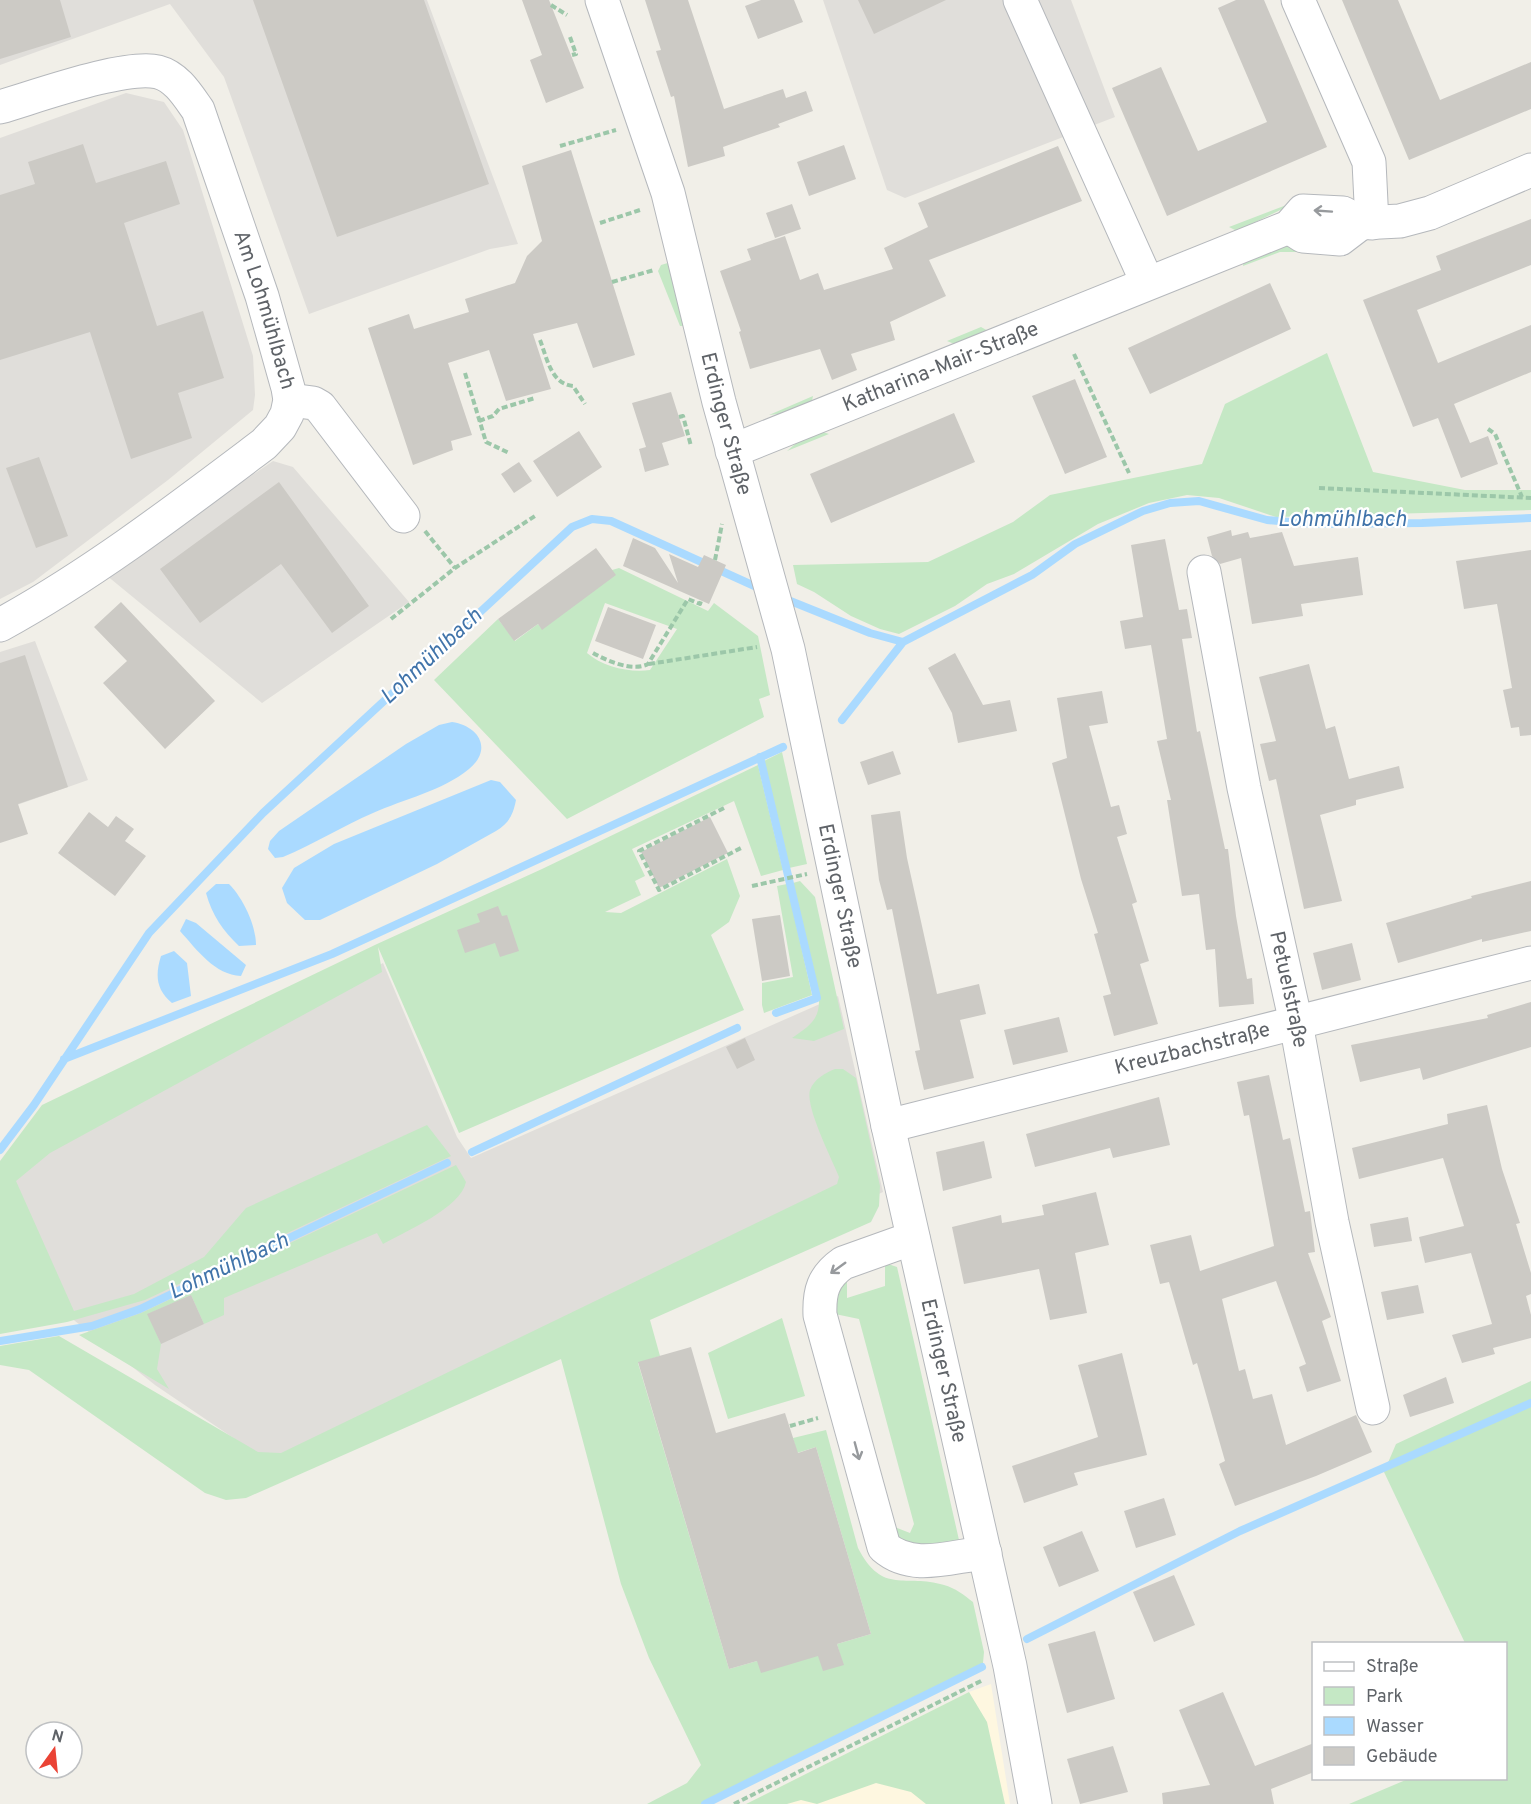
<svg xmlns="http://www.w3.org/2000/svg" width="1531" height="1804" font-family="Overpass,sans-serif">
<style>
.commercial{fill:#fef7e0}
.industrial{fill:#e0deda}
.green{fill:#c5e8c5;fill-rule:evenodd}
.water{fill:#aadaff}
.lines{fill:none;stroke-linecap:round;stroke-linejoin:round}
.stream{stroke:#aadaff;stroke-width:8}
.building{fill:#cccac5}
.minor-casing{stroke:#b5b8bc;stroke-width:35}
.path{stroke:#9cc7a9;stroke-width:4;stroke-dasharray:6 3;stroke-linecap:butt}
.minor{stroke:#fff;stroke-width:33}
.oneway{stroke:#979a9d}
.labels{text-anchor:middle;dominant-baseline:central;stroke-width:4.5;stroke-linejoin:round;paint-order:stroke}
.street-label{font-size:21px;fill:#5f6368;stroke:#fff}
.water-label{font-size:22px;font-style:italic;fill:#4174aa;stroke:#fff}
</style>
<rect width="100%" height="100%" fill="#f1efe8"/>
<!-- commercial -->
<path class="commercial" d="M 991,1684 L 1010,1804 L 746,1804 L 969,1692 Z"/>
<!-- industrial -->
<path class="industrial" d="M 0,0 L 427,0 L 518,244 L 490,249 L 309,314 L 224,77 L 170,4 L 0,65 Z
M 823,0 L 1071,0 L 1115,117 L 905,198 L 887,190 Z
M 126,93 L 164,102 L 183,130 L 253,356 L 255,395 L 253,410 L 168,480 L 33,582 L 0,599 L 0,138 Z
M 273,461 L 293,467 L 409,602 L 262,703 L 106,575 Z
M 35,641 L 88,780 L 0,811 L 0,652 Z
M 383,963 L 457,1137 L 471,1158 L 838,996 L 883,1192 L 288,1462 L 266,1460 L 155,1385 L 70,1317 L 10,1178 L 48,1145 Z"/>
<!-- green -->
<path class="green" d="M 1305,198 L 1237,231 L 1229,227 Z
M 1290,244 L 1307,252 L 1280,252 L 1243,266 L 1244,258 Z
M 671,262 L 683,326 L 680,326 L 658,271 L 661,265 Z
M 981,327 L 990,332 L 957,345 L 947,341 Z
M 1327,353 L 1373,472 L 1465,490 L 1531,490 L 1531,510 L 1276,517 L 1219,498 L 1187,495 L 1149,503 L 1098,524 L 1014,574 L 987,584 L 955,606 L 899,634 L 880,629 L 851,616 L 814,592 L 797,584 L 793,565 L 928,562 L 1013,522 L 1050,495 L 1202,464 L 1225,404 Z
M 813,396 L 811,405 L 788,413 L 769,415 Z
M 820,431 L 829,434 L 787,451 L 801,439 Z
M 619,568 L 708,611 L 714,603 L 758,636 L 770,695 L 759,699 L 764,717 L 567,819 L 434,680 L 498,619 L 515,641 L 538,624 L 542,629 L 612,570 ZM 605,603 L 677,629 L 650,670 C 630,673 603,667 587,653 Z
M 782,752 L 807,864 L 789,868 L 764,761 Z
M 758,765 L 783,870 L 761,876 L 734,801 L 632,849 L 645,876 L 635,881 L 641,895 L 605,912 L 621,913 L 727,859 L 740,896 L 729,922 L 711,935 L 744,1010 L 459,1133 L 378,947 L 382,972 L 50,1153 L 16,1181 L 74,1311 L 134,1294 L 204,1257 L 246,1208 L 427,1125 L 451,1156 L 145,1300 L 67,1322 L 0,1334 L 0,1161 L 42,1105 L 377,944 L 542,869 Z
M 800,881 L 815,897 L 844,1029 L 814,1041 L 792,1038 C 809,1026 820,1020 819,998 L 793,883 Z
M 787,884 L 812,995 L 764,1013 L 762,1005 L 762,983 L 793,977 L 777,886 Z
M 835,1069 L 843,1069 L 856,1078 L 880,1186 L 879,1206 L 871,1222 L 650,1320 L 660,1356 L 638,1363 L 729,1669 L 757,1661 L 729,1476 L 843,1665 L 837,1644 L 871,1634 L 816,1447 L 797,1453 L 793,1438 L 826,1430 L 858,1548 C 883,1596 905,1573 944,1585 C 955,1588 964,1595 973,1602 L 984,1652 L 983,1663 L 704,1804 L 647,1804 L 687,1783 L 701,1765 L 649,1658 L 621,1584 L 561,1359 L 246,1498 L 226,1500 L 205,1493 L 29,1370 L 0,1365 L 0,1346 L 59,1336 L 258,1452 L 281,1453 L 837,1184 L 839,1177 C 832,1159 805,1107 810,1090 C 814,1079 825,1073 835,1069 Z
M 456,1165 L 466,1182 C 461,1208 406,1231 383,1244 L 377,1233 L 224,1298 L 224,1315 L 204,1324 L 191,1295 L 148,1314 L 161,1344 L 157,1369 L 169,1389 L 79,1335 L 141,1313 Z
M 888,1264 L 897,1267 L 959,1540 C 940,1555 920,1547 900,1540 L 892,1526 L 910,1533 L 914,1524 L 859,1319 L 835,1314 L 838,1284 L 847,1281 L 847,1298 L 885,1286 L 885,1265 Z
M 782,1318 L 805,1396 L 728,1419 L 708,1353 Z
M 1531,1381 L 1531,1804 L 1349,1804 L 1408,1779 L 1506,1778 L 1506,1644 L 1465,1643 L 1384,1472 L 1396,1444 Z
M 969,1692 L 987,1722 L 1005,1804 L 926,1804 L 911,1792 L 876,1783 L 817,1804 L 801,1800 L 787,1804 L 746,1804 Z"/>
<!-- water -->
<path class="water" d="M 452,722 C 479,726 493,749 469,769 C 442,791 404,799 373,813 C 343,826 314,844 283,857 L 275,858 L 268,849 L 270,841 L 279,831 L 406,744 L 439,725 Z
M 491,780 L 500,782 L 516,800 C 513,815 509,823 496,831 L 437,864 L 320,920 L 305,920 L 287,903 L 282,888 L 294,868 L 334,844 Z
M 216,884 L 229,884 C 243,898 256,925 256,945 L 239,946 C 223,931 212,915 206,893 Z
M 186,919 L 196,923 L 246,965 L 241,976 C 215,975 197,950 180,931 Z
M 174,951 L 187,963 L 191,996 L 172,1003 C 156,990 155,975 161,956 Z"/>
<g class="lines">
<!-- stream -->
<path class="stream" d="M 783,598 L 870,633 L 903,642 L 1032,575 L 1075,544 L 1143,511 L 1170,503 L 1199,501 L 1267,520 L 1314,524 L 1422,523 L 1531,518
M 842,720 L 903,642
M 760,757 L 817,998 L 776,1013
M 64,1059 L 332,954 L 783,747
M 0,1150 L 34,1105 L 149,933 L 263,813 L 572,527 L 592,519 L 611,521 L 761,589
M 472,1152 L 737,1028
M 0,1341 L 92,1326 L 140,1309 L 447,1163
M 1027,1639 L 1240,1531 L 1531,1403
M 705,1804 L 982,1667"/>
</g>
<!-- building -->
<path class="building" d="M 0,0 L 60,0 L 71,37 L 0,59 Z
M 253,0 L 424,0 L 489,184 L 337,237 Z
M 522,0 L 549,0 L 584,88 L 546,103 L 530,60 L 542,55 Z
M 645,0 L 688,0 L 724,109 L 783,89 L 786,98 L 806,91 L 813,111 L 778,124 L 780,127 L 723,147 L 725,156 L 688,167 L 674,96 L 671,97 L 656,51 L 661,50 Z
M 761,0 L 794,0 L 803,22 L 758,39 L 745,6 Z
M 858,0 L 946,0 L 874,34 Z
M 1236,0 L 1264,0 L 1327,147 L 1167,216 L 1112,88 L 1161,67 L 1198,151 L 1267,122 L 1218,8 Z
M 1342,0 L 1398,0 L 1440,100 L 1531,62 L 1531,109 L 1409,160 Z
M 83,144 L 96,183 L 166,161 L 180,204 L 124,223 L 157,326 L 203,311 L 224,378 L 178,393 L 192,438 L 131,459 L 90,332 L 0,360 L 0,195 L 35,184 L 28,162 Z
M 844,145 L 856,179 L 809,196 L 797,162 Z
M 1058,146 L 1082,201 L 929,260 L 946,296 L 890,322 L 895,340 L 851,354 L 857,370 L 832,380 L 820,349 L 750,369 L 739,332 L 741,331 L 720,271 L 751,260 L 747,249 L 785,236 L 800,280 L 818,273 L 824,290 L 893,269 L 884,248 L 928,227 L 918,203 Z
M 571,150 L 635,355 L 593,368 L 577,323 L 533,334 L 551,389 L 506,401 L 489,350 L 448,363 L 472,435 L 451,441 L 453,450 L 413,465 L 368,328 L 409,314 L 414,329 L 469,312 L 465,299 L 515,283 L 527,256 L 542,241 L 522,166 Z
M 792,204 L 801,229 L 775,238 L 766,213 Z
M 1531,219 L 1531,265 L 1417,310 L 1438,363 L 1531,325 L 1531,372 L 1454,404 L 1470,443 L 1488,436 L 1498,464 L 1461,478 L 1438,418 L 1413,427 L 1363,300 L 1441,270 L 1436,256 Z
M 1270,283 L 1291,329 L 1150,394 L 1128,348 Z
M 1075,379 L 1107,457 L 1065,474 L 1032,396 Z
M 671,392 L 685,436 L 662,443 L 669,465 L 645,472 L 639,449 L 646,447 L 632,403 Z
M 954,413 L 975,462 L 831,523 L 810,474 Z
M 579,431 L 602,467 L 557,497 L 533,461 Z
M 39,457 L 68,536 L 36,548 L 6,468 Z
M 519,462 L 532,481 L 514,493 L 501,474 Z
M 279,482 L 369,606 L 332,633 L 281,564 L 200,623 L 160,569 Z
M 1231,530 L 1232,536 L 1248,532 L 1250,538 L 1282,532 L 1294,566 L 1358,557 L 1363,595 L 1301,604 L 1303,616 L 1252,624 L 1241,558 L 1220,564 L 1212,556 L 1207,537 Z
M 633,538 L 655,548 L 678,583 L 669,554 L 698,567 L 704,555 L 726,565 L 709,604 L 623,566 Z
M 1165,539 L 1179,610 L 1187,609 L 1192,638 L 1182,639 L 1197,732 L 1200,731 L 1225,849 L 1228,849 L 1236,916 L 1247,979 L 1252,978 L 1254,1004 L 1219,1007 L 1215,949 L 1206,950 L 1199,894 L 1182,896 L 1167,800 L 1171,800 L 1157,741 L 1167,739 L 1151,645 L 1125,649 L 1120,621 L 1143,617 L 1131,545 Z
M 596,548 L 616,575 L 542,630 L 538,624 L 514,641 L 498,619 Z
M 1531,550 L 1531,735 L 1520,736 L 1519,727 L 1511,728 L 1503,690 L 1512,688 L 1497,604 L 1464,609 L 1456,561 Z
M 121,602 L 215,701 L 165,749 L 103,683 L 127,661 L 94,627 Z
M 608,607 L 656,625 L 643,659 L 595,641 Z
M 955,653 L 983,705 L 1010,700 L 1017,731 L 958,743 L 952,713 L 928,668 Z
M 25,655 L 68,787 L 18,804 L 28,834 L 0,843 L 0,663 Z
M 1309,664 L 1326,729 L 1335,726 L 1349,779 L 1399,766 L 1404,788 L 1356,800 L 1356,805 L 1320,815 L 1342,901 L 1304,909 L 1276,779 L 1269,781 L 1260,744 L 1276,741 L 1259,677 Z
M 1102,691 L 1108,723 L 1089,726 L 1111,807 L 1119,805 L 1127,834 L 1117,837 L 1137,902 L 1132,904 L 1149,961 L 1140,964 L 1158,1024 L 1114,1036 L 1103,996 L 1111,994 L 1094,934 L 1098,933 L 1081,879 L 1052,763 L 1067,758 L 1057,698 Z
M 893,751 L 901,774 L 868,785 L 860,762 Z
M 900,811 L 907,858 L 937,994 L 979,984 L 986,1014 L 960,1020 L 974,1078 L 924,1090 L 915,1051 L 920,1050 L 892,909 L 887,910 L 879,880 L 871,815 Z
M 89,812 L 108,827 L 116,816 L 134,829 L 125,841 L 146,856 L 115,896 L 58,853 Z
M 710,817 L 728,853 L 659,888 L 641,852 Z
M 1531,881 L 1531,931 L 1482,942 L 1482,939 L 1398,963 L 1386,923 L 1472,898 L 1471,896 Z
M 498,906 L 502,916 L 507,915 L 519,951 L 500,957 L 495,943 L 465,953 L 457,930 L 480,922 L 477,914 Z
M 780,915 L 790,976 L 762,981 L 752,919 Z
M 1352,943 L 1361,980 L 1322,990 L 1313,953 Z
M 1531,1002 L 1531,1047 L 1423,1080 L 1420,1068 L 1360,1082 L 1351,1045 L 1488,1018 L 1487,1015 Z
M 1059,1017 L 1068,1052 L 1013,1065 L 1004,1030 Z
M 745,1038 L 755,1060 L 737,1069 L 726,1047 Z
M 1269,1075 L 1283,1140 L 1290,1138 L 1305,1212 L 1310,1211 L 1315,1252 L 1308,1253 L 1331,1317 L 1322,1321 L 1341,1381 L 1307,1392 L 1299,1367 L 1306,1364 L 1276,1281 L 1222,1299 L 1239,1371 L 1245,1369 L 1253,1399 L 1272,1394 L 1286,1445 L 1356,1415 L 1372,1452 L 1316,1476 L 1235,1506 L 1219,1464 L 1225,1461 L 1197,1363 L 1193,1365 L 1169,1282 L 1160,1284 L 1150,1245 L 1191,1235 L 1200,1271 L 1274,1246 L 1249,1115 L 1244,1116 L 1237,1082 Z
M 1159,1097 L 1170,1145 L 1113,1158 L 1110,1148 L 1035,1167 L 1026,1134 Z
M 1487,1105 L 1502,1169 L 1520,1223 L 1516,1224 L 1531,1273 L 1531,1294 L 1526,1296 L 1531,1315 L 1531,1338 L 1493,1348 L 1495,1354 L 1462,1363 L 1452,1335 L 1492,1324 L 1471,1253 L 1425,1263 L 1419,1237 L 1464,1226 L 1443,1158 L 1359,1179 L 1352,1148 L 1448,1124 L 1447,1114 Z
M 984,1141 L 992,1178 L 943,1191 L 936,1152 Z
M 1096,1192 L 1109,1245 L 1075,1253 L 1087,1313 L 1050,1320 L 1039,1269 L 964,1284 L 952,1227 L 1001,1215 L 1002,1223 L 1044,1215 L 1042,1205 Z
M 1408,1217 L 1412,1241 L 1374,1247 L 1370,1224 Z
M 1418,1285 L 1424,1313 L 1387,1320 L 1381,1292 Z
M 191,1295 L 204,1324 L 161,1344 L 147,1314 Z
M 691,1347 L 716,1433 L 785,1413 L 798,1453 L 816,1447 L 871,1634 L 837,1644 L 844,1665 L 823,1671 L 818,1656 L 761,1673 L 757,1661 L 729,1669 L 638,1362 Z
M 1122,1353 L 1147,1455 L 1074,1473 L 1078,1485 L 1024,1503 L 1012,1466 L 1098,1437 L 1078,1365 Z
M 1446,1377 L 1454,1403 L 1410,1417 L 1403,1395 Z
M 1164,1498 L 1176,1535 L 1136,1548 L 1124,1511 Z
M 1082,1531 L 1099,1571 L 1059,1587 L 1043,1547 Z
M 1174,1575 L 1195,1625 L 1154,1642 L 1133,1592 Z
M 1095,1631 L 1115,1699 L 1067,1713 L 1048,1644 Z
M 1223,1692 L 1255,1766 L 1314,1743 L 1314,1772 L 1271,1789 L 1274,1804 L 1163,1804 L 1162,1793 L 1210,1785 L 1179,1710 Z
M 1113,1746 L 1128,1792 L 1080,1804 L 1067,1759 Z"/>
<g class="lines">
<!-- minor casing -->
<g class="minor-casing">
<g id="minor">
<path id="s1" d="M 602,0 L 668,193 L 719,402 L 788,649 L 888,1126 L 1010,1666 L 1035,1804"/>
<path d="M 1020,0 L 1147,282"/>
<path d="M 1298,0 L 1369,162 L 1372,223"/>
<path id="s2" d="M 0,107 C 35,97 125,64 158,72 C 177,77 188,96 198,110 L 262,296 L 288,388 L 290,400 L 287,414 L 280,427 L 264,444 C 179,508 93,574 0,625"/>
<path d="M 1289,227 L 1303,236 L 1340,239 L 1361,223"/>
<path d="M 290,400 L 313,403 L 320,407 L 403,516"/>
<path id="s3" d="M 732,451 L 1289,227 L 1303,211 L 1343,213 L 1361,223 L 1400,221 L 1430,213 L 1531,170"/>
<path id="s4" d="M 1204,572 L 1244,788 L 1296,1023 L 1332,1222 L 1373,1408"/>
<path id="s5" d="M 888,1126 L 1531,963"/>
<path d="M 913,1238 L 843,1263 C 823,1277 819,1292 820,1315 L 884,1547 C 913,1572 951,1556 985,1553"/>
</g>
</g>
<!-- path -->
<path class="path" d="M 551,5 L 567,15
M 570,37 L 576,54 L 572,55
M 560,146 L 616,130
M 600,223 L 640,210
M 612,282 L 654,270
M 540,340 C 547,358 551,384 573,386 L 585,404
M 1074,354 L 1129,473
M 465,373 L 486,442 L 509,453
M 679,417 L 683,416 L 691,446
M 479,421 L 493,416 L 499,409 L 535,398
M 1488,429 L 1495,434 L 1522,497
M 1319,488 L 1531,498
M 425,531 L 455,568
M 715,560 L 722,524
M 391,619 L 455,568 L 535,516
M 593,653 C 607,661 633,672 648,664 L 688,599 L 700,604 L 701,601
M 649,664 L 757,647
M 724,808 L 639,851 L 659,890 L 741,848
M 752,886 L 807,874
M 790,1426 L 818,1418
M 734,1804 L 983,1680"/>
<!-- minor -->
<use href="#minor" class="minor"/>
</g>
<!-- one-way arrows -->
<defs><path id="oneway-shaft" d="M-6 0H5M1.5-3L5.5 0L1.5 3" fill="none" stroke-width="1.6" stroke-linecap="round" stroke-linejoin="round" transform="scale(1.5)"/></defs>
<g class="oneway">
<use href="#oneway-shaft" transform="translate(1323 211) rotate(-176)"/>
<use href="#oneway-shaft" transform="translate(838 1268) rotate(144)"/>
<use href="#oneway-shaft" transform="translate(857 1451) rotate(75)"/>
</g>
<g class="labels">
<!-- street labels -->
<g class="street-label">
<text stroke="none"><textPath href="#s2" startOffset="430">Am Lohmühlbach</textPath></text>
<text stroke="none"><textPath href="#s3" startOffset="225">Katharina-Mair-Straße</textPath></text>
<text stroke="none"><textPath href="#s1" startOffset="442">Erdinger Straße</textPath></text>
<text stroke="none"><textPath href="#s1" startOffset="928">Erdinger Straße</textPath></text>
<text stroke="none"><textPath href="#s4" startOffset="426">Petuelstraße</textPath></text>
<text stroke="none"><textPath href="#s5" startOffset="314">Kreuzbachstraße</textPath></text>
<text stroke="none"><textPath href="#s1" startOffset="1414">Erdinger Straße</textPath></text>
</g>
<!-- water labels -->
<g class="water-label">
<text x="1342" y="520">Lohmühlbach</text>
<text transform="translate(432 657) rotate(-43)">Lohmühlbach</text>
<text transform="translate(229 1267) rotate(-25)">Lohmühlbach</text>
</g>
</g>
<!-- legend -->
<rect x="1312" y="1642" width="195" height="138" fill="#ffffff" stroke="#bfc1c3" stroke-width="1.5"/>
<rect x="1324" y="1662" width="30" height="9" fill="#ffffff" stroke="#bfc1c3" stroke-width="1.5"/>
<text x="1366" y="1672" font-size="18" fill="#5f6368">Straße</text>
<rect x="1324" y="1687" width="30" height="18" fill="#c5e8c5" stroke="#bfc1c3" stroke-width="1.5"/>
<text x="1366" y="1702" font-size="18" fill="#5f6368">Park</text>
<rect x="1324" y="1717" width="30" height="18" fill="#aadaff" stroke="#bfc1c3" stroke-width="1.5"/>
<text x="1366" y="1732" font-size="18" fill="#5f6368">Wasser</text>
<rect x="1324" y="1747" width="30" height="18" fill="#cccac5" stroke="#bfc1c3" stroke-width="1.5"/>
<text x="1366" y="1762" font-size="18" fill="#5f6368">Gebäude</text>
<!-- north arrow -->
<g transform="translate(54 1750) rotate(15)"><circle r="28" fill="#ffffff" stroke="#bfc1c3" stroke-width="1.5"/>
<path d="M0-4.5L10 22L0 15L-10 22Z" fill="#ea4335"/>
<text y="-9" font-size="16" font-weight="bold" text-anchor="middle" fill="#5f6368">N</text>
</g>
</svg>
